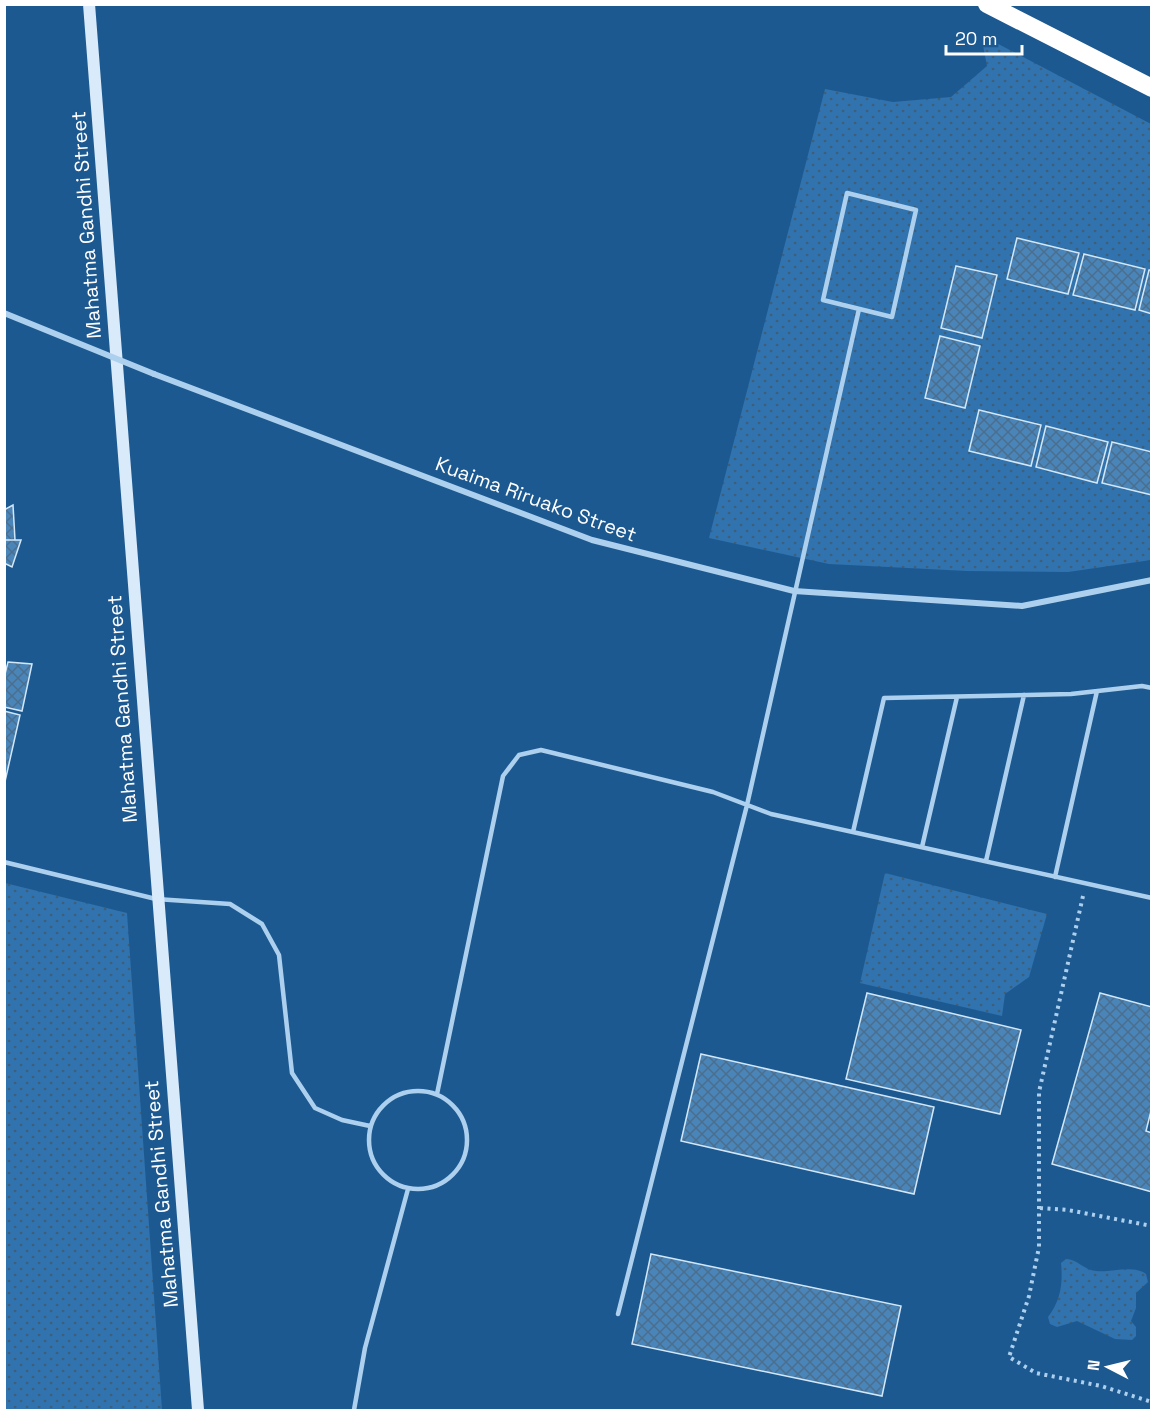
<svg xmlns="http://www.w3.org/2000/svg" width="1156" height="1415" font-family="'Space Grotesk',sans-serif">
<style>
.grass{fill:url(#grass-dots)}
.building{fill:url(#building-cross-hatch);stroke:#d2e8fa;stroke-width:1.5}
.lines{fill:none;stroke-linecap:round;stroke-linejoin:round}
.path{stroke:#add0ee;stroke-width:4;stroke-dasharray:3 4.5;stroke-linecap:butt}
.lane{stroke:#add0ee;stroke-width:4.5}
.street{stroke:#add0ee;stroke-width:6}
.secondary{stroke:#d9eafa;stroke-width:12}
.highway{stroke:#fff;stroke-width:18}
.street-bridge{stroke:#add0ee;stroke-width:6}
.labels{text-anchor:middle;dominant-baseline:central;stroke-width:6;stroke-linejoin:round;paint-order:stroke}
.street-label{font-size:20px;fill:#fff;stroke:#1d5991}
</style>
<defs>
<pattern id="grass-dots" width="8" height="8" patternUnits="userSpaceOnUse" patternTransform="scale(1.5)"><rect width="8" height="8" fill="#3073ae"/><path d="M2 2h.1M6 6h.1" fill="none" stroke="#3f5e78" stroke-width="1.8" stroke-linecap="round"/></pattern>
<pattern id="building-cross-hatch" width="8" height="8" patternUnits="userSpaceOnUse" patternTransform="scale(1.5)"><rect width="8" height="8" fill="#4a85b9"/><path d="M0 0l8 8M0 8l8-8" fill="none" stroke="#4b6e8d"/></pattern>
</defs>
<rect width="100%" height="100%" fill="#1d5991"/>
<!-- grass -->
<path class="grass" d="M 981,35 L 1151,124 L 1151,560 L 1068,572 L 967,571 L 829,564 L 709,538 L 825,89 L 893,102 L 951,97 L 987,66 Z
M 885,873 L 1047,914 L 1029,977 L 1005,994 L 1002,1016 L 860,983 Z
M 5,883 L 127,913 L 162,1410 L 5,1410 Z
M 1066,1259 C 1077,1259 1084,1270 1096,1271 C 1111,1273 1133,1264 1146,1274 L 1148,1282 L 1136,1293 L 1136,1308 L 1131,1321 L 1136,1327 L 1136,1336 L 1132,1340 L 1115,1339 L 1077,1321 L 1057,1327 L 1050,1324 L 1048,1317 C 1061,1300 1063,1283 1061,1263 Z"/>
<!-- building -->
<path class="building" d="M 1017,238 L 1079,253 L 1068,294 L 1007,279 Z
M 1084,254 L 1145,269 L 1135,310 L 1073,295 Z
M 956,266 L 997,275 L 982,338 L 941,328 Z
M 1149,270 L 1152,270 L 1152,314 L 1139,310 Z
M 940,336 L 980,346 L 965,408 L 925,398 Z
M 979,410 L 1041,425 L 1031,466 L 969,451 Z
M 1046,426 L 1108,442 L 1097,483 L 1036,467 Z
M 1112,442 L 1152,452 L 1152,495 L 1102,483 Z
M 13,505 L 15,540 L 4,540 L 4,510 Z
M 4,540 L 21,540 L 12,567 L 4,563 Z
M 8,662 L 32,664 L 22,711 L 4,707 L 4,678 Z
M 4,711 L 20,715 L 4,786 Z
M 867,993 L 1021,1030 L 1000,1114 L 846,1079 Z
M 1100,993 L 1152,1007 L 1152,1107 L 1146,1131 L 1152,1133 L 1152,1192 L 1052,1164 Z
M 701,1054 L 934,1107 L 914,1194 L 681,1141 Z
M 651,1254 L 901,1306 L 882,1396 L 632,1344 Z"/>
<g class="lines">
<!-- path -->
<path class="path" d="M 1083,896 L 1039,1092 L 1039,1247 L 1029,1296 L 1009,1357 L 1036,1373 L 1101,1386 L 1152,1402
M 1040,1208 L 1068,1210 L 1152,1226"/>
<!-- lane -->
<path class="lane" d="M 847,193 L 916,210 L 892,317 L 823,300 Z
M 853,832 L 884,698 L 1071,694 L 1142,686 L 1152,688
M 922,847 L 957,697
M 986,861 L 1024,695
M 4,862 L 156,899 L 230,904 L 262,924 L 279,955 L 292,1073 L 315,1108 L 342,1120 L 370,1126
M 1055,877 L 1097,691
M369 1140a49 49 0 1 1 98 0a49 49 0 1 1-98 0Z
M 437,1094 L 503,776 L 519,755 L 541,750 L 713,792 L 771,814 L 1152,898
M 618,1314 L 747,805 L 859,309
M 354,1410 L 365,1348 L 408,1189"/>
<!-- street -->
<path class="street" d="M 154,374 L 592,540 L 794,591 L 1022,606 L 1152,580"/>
<!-- secondary -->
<path class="secondary" d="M 89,4 L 198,1410"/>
<!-- highway -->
<path class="highway" d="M 987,4 L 1152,88"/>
<!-- street-bridge -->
<path class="street-bridge" d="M 4,313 L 154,374"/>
</g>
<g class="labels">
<!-- street labels -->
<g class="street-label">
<text transform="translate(86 225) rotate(-94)">Mahatma Gandhi Street</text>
<text transform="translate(536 499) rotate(20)">Kuaima Riruako Street</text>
<text transform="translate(122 709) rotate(-94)">Mahatma Gandhi Street</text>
<text transform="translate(161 1194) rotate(-95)">Mahatma Gandhi Street</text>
</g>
</g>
<!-- border -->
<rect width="1156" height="1415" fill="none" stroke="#ffffff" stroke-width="12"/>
<!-- north arrow -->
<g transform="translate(1108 1367) rotate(277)" stroke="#1d5991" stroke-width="4.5" paint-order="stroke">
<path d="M0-4.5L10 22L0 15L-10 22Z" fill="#ffffff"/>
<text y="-9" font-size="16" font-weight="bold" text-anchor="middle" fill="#ffffff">N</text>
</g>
<!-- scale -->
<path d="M946 45v9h76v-9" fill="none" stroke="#ffffff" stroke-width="3"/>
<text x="955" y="45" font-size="18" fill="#ffffff" stroke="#1d5991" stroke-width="4.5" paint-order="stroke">20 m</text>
</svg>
